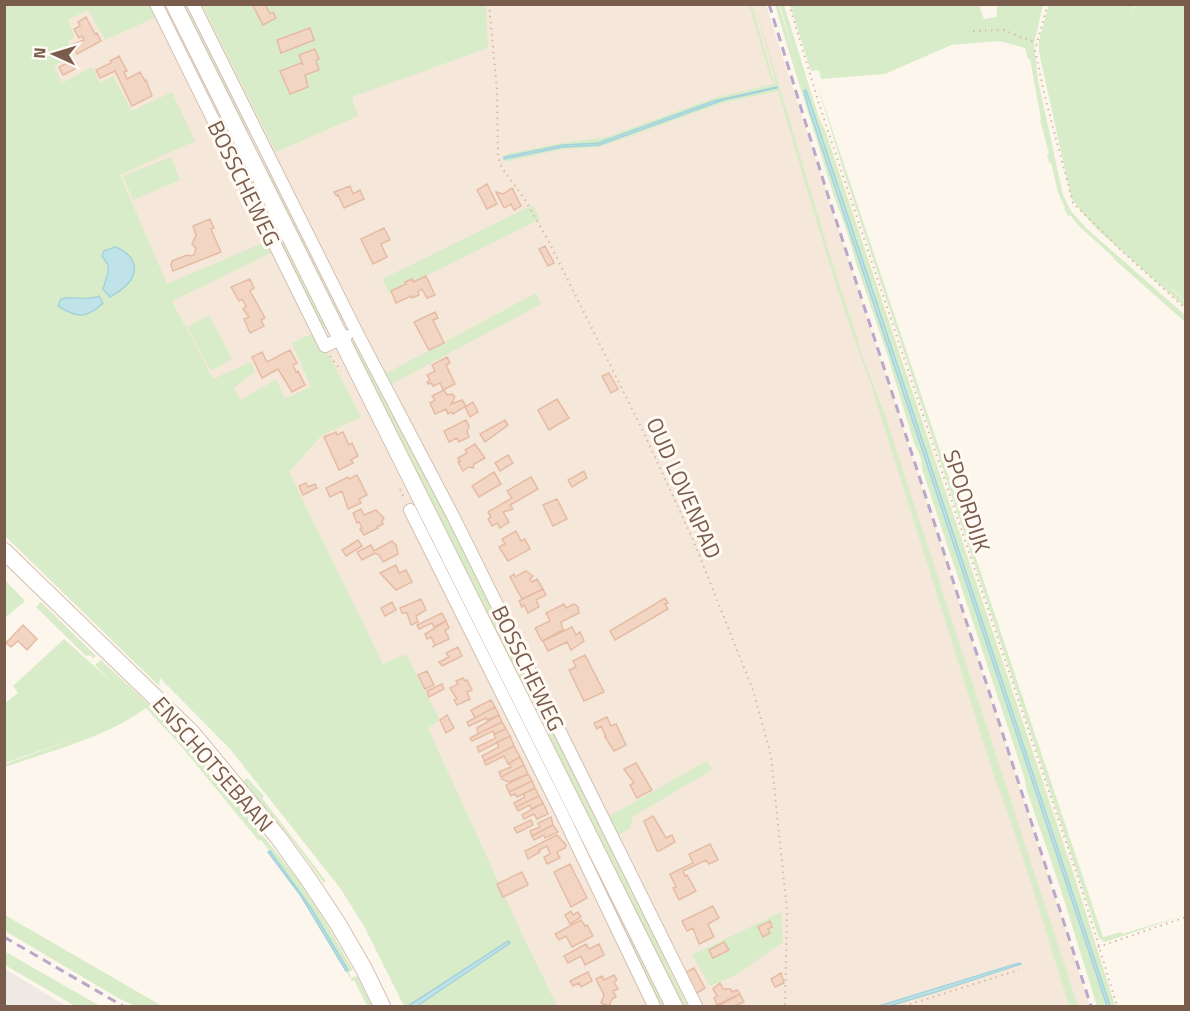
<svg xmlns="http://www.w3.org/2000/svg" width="1190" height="1011" font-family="'Titillium Web',sans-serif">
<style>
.residential{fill:#f5e8da}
.industrial{fill:#efe9e4}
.green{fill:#d8ecc9;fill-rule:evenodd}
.water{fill:#bfe3e8;stroke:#a5d3da;stroke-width:1.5}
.building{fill:#f3d5c3;stroke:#e6bba3;stroke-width:1.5}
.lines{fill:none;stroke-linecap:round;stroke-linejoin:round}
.street-casing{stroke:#d1beb0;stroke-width:14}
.secondary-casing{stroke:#d6c0b0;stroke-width:18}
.path{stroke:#d9b8a5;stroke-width:2;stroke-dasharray:1.5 4.5;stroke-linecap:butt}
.street{stroke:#fff;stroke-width:12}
.secondary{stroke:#fff;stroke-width:16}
.rail{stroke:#b9a8c9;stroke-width:3;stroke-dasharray:9 6;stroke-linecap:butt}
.labels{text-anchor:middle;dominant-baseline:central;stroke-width:6;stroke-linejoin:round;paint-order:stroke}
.street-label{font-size:22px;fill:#7a5c4d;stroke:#fffaf3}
</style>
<rect width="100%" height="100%" fill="#fdf6ec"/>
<!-- residential -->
<path class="residential" d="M 20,5 L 766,5 L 1090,1006 L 505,1006 Z"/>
<!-- industrial -->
<path class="industrial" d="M 5,969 L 66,1006 L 5,1006 Z"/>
<!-- green -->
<path class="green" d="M 5,5 L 150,5 L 156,17 L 105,40 L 88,10 L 68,20 L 75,37 L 68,41 L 74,55 L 54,66 L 62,83 L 92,67 L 100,83 L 113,76 L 132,111 L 172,92 L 195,141 L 120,175 L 167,284 L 267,241 L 273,252 L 172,301 L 213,379 L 251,362 L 255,372 L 234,388 L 241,400 L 276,379 L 285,398 L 311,387 L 292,343 L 313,333 L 327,351 L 361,417 L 321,436 L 289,472 L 383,664 L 406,654 L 440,720 L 428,728 L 522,934 L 557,1006 L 417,1006 L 510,944 L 508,941 L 408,1006 L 404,1006 L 364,926 L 340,888 L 230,749 L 160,678 L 159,686 L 5,536 ZM 123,250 L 132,260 L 128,284 L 110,297 C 94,278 114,282 106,263 Z
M 181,5 L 188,5 L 256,135 L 252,137 L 236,115 Z
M 202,5 L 486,5 L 488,48 L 352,97 L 358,116 L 276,152 Z
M 749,5 L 752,5 L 773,79 L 775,78 L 755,5 L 829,252 L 857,336 L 860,350 L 884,412 L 1078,1006 L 1069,1006 C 1045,929 1023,852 994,776 L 870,382 C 834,287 807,188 778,91 L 722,103 L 600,147 L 564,149 L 505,162 L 503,156 L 511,153 L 562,143 L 607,137 L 714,98 L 776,83 L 775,81 L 771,80 ZM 777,88 L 723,100 L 599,145 L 563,147 L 505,159 L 504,157 L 563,145 L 598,143 L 714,101 L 758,90 Z
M 775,5 L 779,5 L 798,69 L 780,5 L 784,5 L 819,118 L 825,130 L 1074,875 L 1115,1006 L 1110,1006 L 1096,963 L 1093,965 L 1107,1006 L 1097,1006 L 1060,887 L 1027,791 L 1024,776 L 922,469 L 921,458 L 914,443 L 887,354 L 855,260 C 850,235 837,207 829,181 C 812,122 792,64 775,5 ZM 805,90 L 1049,820 L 1093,960 L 804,91 Z
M 790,5 L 979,5 L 984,19 L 997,17 L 997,5 L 1043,5 L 1034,44 L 1038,80 L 1063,195 L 1071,211 L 1086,228 L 1185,315 L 1185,322 L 1114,259 L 1114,258 L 1080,227 L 1070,215 L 1069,217 L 1064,209 L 1065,208 L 1058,192 L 1051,163 L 1049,163 L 1047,154 L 1049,153 L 1040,120 L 1041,119 L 1030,59 L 1028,59 L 1025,48 L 999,41 L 951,45 L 885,74 L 821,79 L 819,70 L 811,71 Z
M 1049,5 L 1135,5 L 1131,14 L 1136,5 L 1185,5 L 1185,301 L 1158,277 L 1185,302 L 1185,307 L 1098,230 L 1080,210 L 1071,197 L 1039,52 L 1039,40 Z
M 815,78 L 1103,937 L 1121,932 L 1122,934 L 1185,915 L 1105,942 L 1099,938 L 844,172 Z
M 171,157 L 180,180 L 133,200 L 123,176 Z
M 271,165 L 345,319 L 339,322 L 274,192 L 265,167 Z
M 245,172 L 265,199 L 328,327 L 323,330 Z
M 533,205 L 540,219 L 390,294 L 382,279 Z
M 536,293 L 541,304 L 390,385 L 385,374 Z
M 209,315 L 232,359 L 211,371 L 187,327 Z
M 354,340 L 356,341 L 394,410 L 495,611 L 485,615 L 351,342 Z
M 5,580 L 25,601 L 5,618 L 4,618 Z
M 41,602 L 96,656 L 93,658 L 90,655 L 86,656 L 36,607 Z
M 496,614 L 548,719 L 539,723 L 487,618 Z
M 476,623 L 667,1006 L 658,1006 L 472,625 Z
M 64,639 L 113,683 L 95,665 L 101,660 L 183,736 L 296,877 L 326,923 L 353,970 L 349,972 L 351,978 L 357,976 L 372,1006 L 367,1006 L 354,980 L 352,981 L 346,971 L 348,969 C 322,924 294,881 261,840 L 259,841 L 180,745 L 146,708 C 107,737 50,751 5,767 L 5,764 L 88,734 L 5,763 L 5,703 L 18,693 L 13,686 Z
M 549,722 L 616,856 L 687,1006 L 680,1006 L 541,726 Z
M 707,761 L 712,770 L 632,817 L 631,828 L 615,837 L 606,818 Z
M 247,778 L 264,796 L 262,798 L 326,881 L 324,883 L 286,832 L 243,781 Z
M 781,912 L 783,942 L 736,975 L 710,986 L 692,955 Z
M 5,915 L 162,1006 L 135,1006 L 120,999 L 5,931 Z
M 4,951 L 100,1006 L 75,1006 L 5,965 Z"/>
<!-- water -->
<path class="water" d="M 777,87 L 777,88 L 723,100 L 599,145 L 563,147 L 504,159 L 504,157 L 563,145 L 598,143 L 714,101 Z
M 806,90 L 1110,1006 L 1107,1006 L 808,106 L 804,91 Z
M 115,247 C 122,249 126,252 131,258 C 142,276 124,289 110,297 L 103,289 L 108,272 L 108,265 L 102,256 L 104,251 Z
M 99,296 L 103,303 C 87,319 77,318 58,306 L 61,299 C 74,295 86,302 99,296 Z
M 270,851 L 311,908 L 348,970 L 346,971 L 301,896 L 268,852 Z
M 508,941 L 510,943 L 417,1006 L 408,1006 Z
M 1019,963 L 1021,964 L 936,992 L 889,1006 L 879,1006 Z"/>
<!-- building -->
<path class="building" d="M 252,4 L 265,4 L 270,14 L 273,12 L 276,18 L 263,25 Z
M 86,17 L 95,34 L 97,33 L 101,41 L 77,54 L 72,45 L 84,40 L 82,36 L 79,38 L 74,29 L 80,26 L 78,22 Z
M 310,28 L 314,40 L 281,53 L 277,40 Z
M 315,49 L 319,59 L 316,60 L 319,70 L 305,75 L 308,87 L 290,94 L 280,71 L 301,63 L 303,65 L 299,55 Z
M 119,56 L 127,71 L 124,72 L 127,79 L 140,72 L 145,81 L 146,80 L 152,96 L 132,106 L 115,71 L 100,78 L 96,70 L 111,63 L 110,61 Z
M 71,61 L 75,69 L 63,75 L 59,67 Z
M 487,184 L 497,204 L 487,209 L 477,190 Z
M 350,186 L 353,194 L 360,190 L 364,199 L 344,208 L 338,195 L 337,196 L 334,192 Z
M 512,188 L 521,206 L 514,210 L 511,204 L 504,208 L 496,192 L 503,194 Z
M 210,219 L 214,228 L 211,229 L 221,252 L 173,271 L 171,265 L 172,261 L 187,255 L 191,256 L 194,255 L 196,248 L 192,244 L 196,235 L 193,226 Z
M 384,228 L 390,240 L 381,244 L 387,257 L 373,264 L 361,239 Z
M 545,246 L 554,263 L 548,266 L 539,249 Z
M 426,276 L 435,295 L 427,298 L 422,289 L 418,292 L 419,295 L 412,298 L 411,296 L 396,303 L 391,291 L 406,284 L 405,282 L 412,279 L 413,282 Z
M 250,279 L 254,288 L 250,291 L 265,318 L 261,320 L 264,326 L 250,333 L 244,319 L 249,317 L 243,309 L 246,306 L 242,299 L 239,301 L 231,287 Z
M 435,312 L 438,318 L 433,320 L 444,343 L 429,350 L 414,322 Z
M 290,350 L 297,363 L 293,365 L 296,372 L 298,371 L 305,385 L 292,392 L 278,369 L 262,378 L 252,357 L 262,352 L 267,362 Z
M 447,357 L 450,363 L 446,365 L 455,384 L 443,390 L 440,383 L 433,386 L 431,383 L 428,384 L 427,382 L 430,380 L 427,375 L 435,371 L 432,365 Z
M 609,373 L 618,389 L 611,393 L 602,376 Z
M 444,390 L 447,395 L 452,394 L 455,397 L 451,404 L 462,400 L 466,406 L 453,414 L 452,412 L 448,414 L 446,409 L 435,414 L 430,403 L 435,400 L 432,396 Z
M 557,399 L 569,418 L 549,430 L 538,410 Z
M 473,402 L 478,412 L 470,417 L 465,407 Z
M 466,420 L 469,426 L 467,432 L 469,437 L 459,442 L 457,438 L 449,442 L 444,431 Z
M 505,420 L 508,425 L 485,442 L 480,434 Z
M 336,432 L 337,435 L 343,432 L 349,445 L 352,443 L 358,456 L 351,460 L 353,463 L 339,470 L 324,437 Z
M 475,444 L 485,458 L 474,464 L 473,468 L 469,467 L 463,471 L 458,462 L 460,461 L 458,458 L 467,453 L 465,450 Z
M 508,455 L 513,463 L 500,471 L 495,463 Z
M 584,471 L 587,478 L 572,487 L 568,480 Z
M 494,472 L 501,484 L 479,497 L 472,486 Z
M 357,475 L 367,495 L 359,499 L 361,503 L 348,509 L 342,491 L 330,497 L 326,488 L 348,477 L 349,479 Z
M 531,477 L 538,489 L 510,505 L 513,509 L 503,512 L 509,522 L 500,528 L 497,523 L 492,526 L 488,519 L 491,517 L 488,512 L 512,498 L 507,491 Z
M 306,483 L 308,487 L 315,484 L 317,488 L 303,495 L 299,486 Z
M 557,499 L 567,519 L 553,526 L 543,505 Z
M 361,509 L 364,515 L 376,510 L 384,518 L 382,521 L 383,524 L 377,527 L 378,528 L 364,535 L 360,529 L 362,528 L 359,522 L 357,523 L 353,513 Z
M 516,531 L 521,541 L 525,539 L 530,549 L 508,561 L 499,547 L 505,544 L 502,539 Z
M 358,540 L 362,546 L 346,556 L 342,550 Z
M 392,541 L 396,545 L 398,554 L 383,562 L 379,555 L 375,553 L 362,560 L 357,552 L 371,545 L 374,551 Z
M 396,565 L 399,573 L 406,570 L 412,582 L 396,590 L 380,573 Z
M 526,571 L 533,576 L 530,579 L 532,582 L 537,579 L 543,589 L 522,599 L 510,577 L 514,574 L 515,577 Z
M 543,589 L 546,595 L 536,600 L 539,607 L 528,613 L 524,605 L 522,607 L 519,601 Z
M 665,598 L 668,603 L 665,604 L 668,609 L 615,640 L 610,631 Z
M 421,599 L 426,610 L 416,616 L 418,622 L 411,625 L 407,613 L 402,613 L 400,608 Z
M 392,602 L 396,610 L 385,616 L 381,608 Z
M 564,604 L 566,608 L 574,604 L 578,607 L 579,613 L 561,622 L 563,630 L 542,641 L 535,628 L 550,621 L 546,613 Z
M 442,613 L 446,621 L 434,627 L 432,623 L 419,629 L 417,625 Z
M 446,621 L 449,628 L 445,630 L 449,639 L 432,647 L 435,645 L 431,637 L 427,639 L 425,634 Z
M 23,625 L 37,639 L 27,650 L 18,641 L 11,647 L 6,643 Z
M 572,627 L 576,635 L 580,632 L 584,641 L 571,650 L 567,642 L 548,651 L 543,641 Z
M 458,647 L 462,656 L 442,666 L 439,662 L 449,657 L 446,653 Z
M 585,655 L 604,692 L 584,701 L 569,670 L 576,667 L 573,661 Z
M 427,671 L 434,685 L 425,689 L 418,675 Z
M 463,678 L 465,681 L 467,680 L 472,690 L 467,692 L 470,699 L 457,705 L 454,700 L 457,699 L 450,688 L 458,684 L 456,681 Z
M 442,684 L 444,689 L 429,697 L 427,691 Z
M 491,700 L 495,707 L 475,718 L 471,710 Z
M 495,707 L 499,715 L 487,720 L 486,718 L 469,726 L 467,722 Z
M 447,715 L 454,728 L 446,733 L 440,720 Z
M 499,715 L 502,722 L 478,734 L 477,728 Z
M 607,717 L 611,726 L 616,724 L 626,745 L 614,751 L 605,737 L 606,737 L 601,726 L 597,729 L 594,723 Z
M 502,722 L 506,729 L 494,734 L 493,731 L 472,741 L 470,738 Z
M 506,729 L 510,736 L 479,752 L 477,747 L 496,738 L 494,734 Z
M 510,736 L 514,746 L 485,761 L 482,756 L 499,747 L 497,742 Z
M 514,746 L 520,757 L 508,764 L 504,756 L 486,765 L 484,761 Z
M 520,757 L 524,765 L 501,777 L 499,772 L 511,767 L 509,763 Z
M 636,763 L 652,790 L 637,798 L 630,785 L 634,783 L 624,769 Z
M 524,765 L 528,774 L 508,782 L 502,779 L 501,777 Z
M 528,774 L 532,781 L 509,792 L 506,785 Z
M 532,781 L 535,788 L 517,797 L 515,794 L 511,796 L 509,792 Z
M 535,788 L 539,796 L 516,807 L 514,803 L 525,797 L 523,794 Z
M 539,796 L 543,803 L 531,809 L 530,805 L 518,811 L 516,807 Z
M 543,803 L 548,814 L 537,819 L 534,814 L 524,819 L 522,815 Z
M 653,816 L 666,838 L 672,835 L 675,842 L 659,851 L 657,851 L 644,821 Z
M 551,817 L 553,825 L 532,836 L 530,831 L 540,827 L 538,823 Z
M 531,820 L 533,825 L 517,833 L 514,828 Z
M 553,825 L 558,832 L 545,838 L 544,835 L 534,840 L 532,836 Z
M 557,835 L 566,845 L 565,848 L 557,852 L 560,858 L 547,864 L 544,857 L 550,854 L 547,846 L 539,850 L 540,852 L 528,859 L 525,851 Z
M 710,844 L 718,860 L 709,864 L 706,860 L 683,871 L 685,876 L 687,875 L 696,891 L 679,900 L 673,888 L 676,887 L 670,874 L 693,863 L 689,854 Z
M 570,864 L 587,898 L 571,907 L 554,872 Z
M 522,872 L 528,885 L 503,897 L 497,884 Z
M 713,906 L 719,918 L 708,924 L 714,937 L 699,944 L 693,928 L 687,931 L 682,921 Z
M 571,911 L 573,915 L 578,912 L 581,917 L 570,924 L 565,915 Z
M 581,920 L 585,926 L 587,925 L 593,936 L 572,947 L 566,936 L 559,940 L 555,934 Z
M 770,921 L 772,927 L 768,929 L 770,933 L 763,937 L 758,927 Z
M 724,942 L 729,950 L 713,958 L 709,950 Z
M 586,944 L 589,949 L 599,944 L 604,955 L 585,965 L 581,956 L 568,963 L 564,956 Z
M 694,968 L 705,988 L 694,995 L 683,974 Z
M 588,972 L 592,981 L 581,987 L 579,983 L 573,986 L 570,981 Z
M 781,973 L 784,983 L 775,987 L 771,979 Z
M 614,975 L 617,980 L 614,982 L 618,989 L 613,991 L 616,997 L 612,999 L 609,1006 L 601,1003 L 604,995 L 596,979 L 602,976 L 604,980 Z
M 720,983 L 723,989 L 731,989 L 732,992 L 737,990 L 740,994 L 717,1005 L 714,998 L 717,996 L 713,989 Z
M 740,994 L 744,1002 L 734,1006 L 718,1006 Z"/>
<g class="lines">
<!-- street casing -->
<g class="street-casing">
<path id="street" d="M 156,4 L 325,346 L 346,336
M 193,4 L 356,331 L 453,516 L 696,1006
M 410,510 L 563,816 L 654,1006"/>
</g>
<!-- secondary casing -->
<g class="secondary-casing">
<path id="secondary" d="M 174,4 L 674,1006
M 4,551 L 192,733 L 278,837 L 309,880 L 338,924 L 364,969 L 382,1006"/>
</g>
<!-- path -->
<path class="path" d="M 489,4 L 497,90 L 498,156 L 502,168 L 524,198 L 549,242 L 642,429 L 694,542 L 753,690 L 771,756 L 787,911 L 785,1006
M 789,4 L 820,107 L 1080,884 L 1117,1006
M 1048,4 L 1035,50 L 1045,97 L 1073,203 L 1125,254 L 1186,309
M 973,31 L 1003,30 L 1037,43
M 330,356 L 341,371
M 400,489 L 405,500
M 1098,947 L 1186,917
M 904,1006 L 1019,970"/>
<!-- street -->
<use href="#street" class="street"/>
<!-- secondary -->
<use href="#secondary" class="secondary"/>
<!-- rail -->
<path class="rail" d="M 769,4 L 825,186 L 1091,1006
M 4,937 L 123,1006"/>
</g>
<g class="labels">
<!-- street labels -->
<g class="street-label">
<text transform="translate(244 183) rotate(64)">BOSSCHEWEG</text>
<text transform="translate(684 488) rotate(66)">OUD LOVENPAD</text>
<text transform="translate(967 501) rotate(72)">SPOORDIJK</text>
<text transform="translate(528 668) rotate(64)">BOSSCHEWEG</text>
<text transform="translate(213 764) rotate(49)">ENSCHOTSEBAAN</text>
</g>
</g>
<!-- border -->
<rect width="1190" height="1011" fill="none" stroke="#7a5c4d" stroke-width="12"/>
<!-- north arrow -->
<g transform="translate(54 54) rotate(274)" stroke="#fffaf3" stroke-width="4.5" paint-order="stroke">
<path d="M0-4.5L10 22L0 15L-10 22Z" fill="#7a5c4d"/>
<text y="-9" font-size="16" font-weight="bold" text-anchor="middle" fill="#7a5c4d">N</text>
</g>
</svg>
